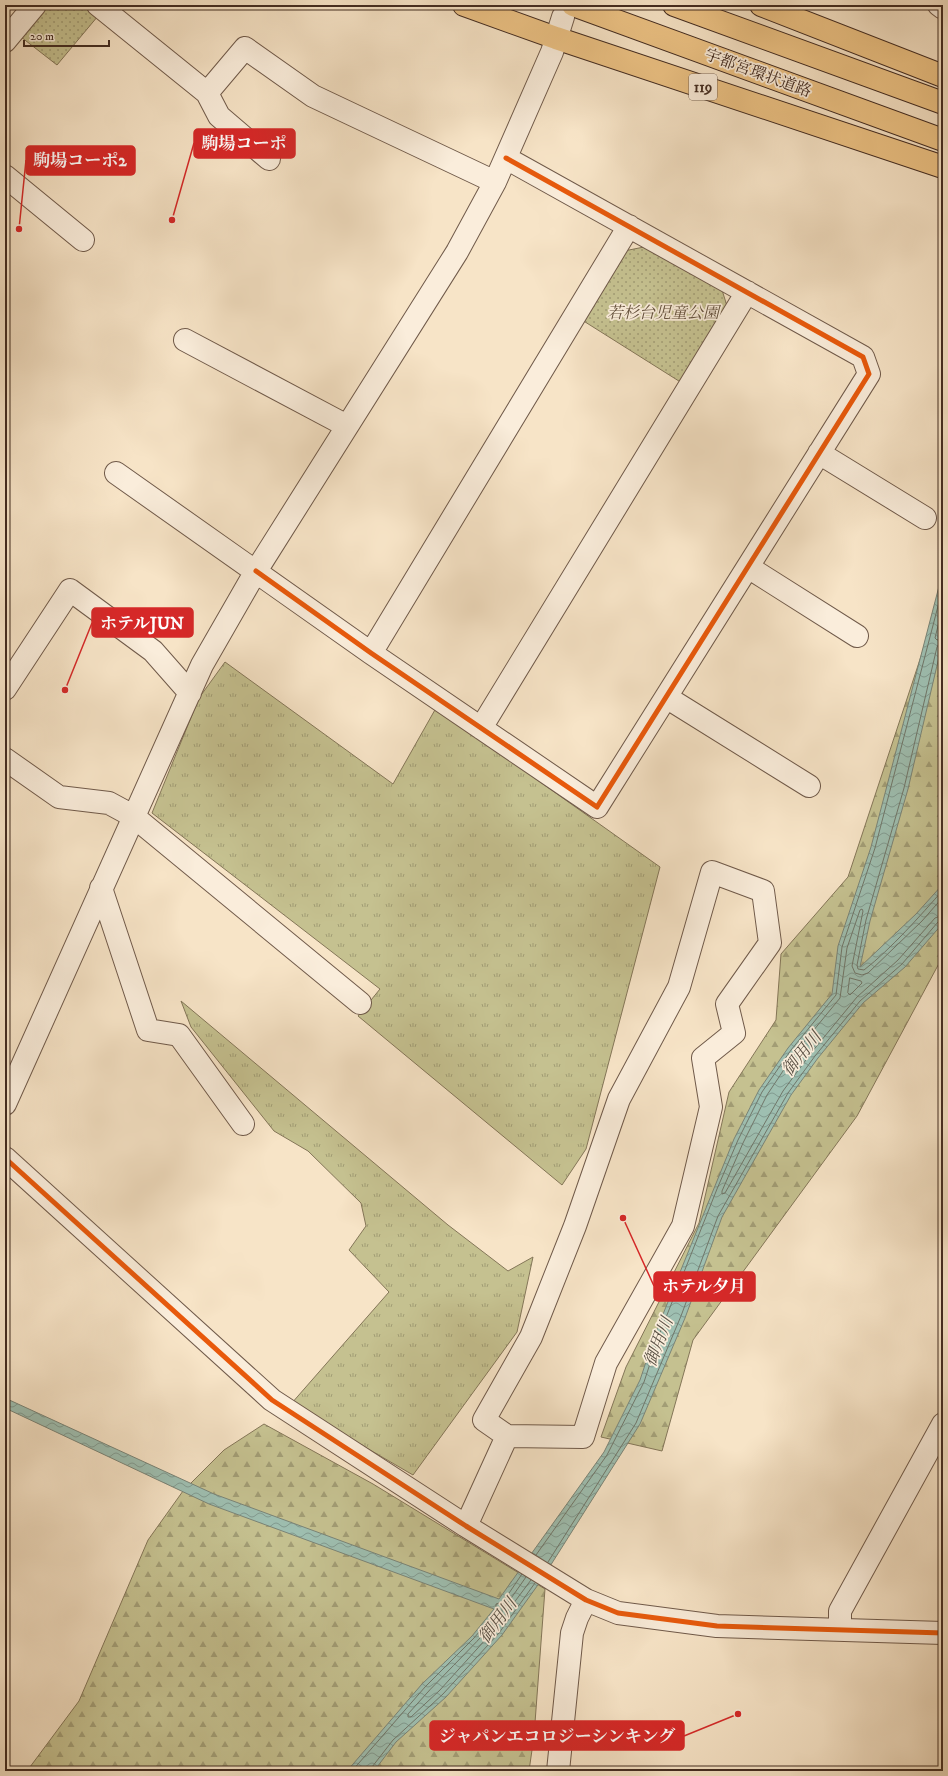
<svg xmlns="http://www.w3.org/2000/svg" width="948" height="1776" font-family="'IM FELL DW Pica','Noto Serif JP',serif">
<style>
.grass{fill:url(#grass-tufts);stroke:#847658}
.forest{fill:url(#forest-firs);stroke:#847658}
.park{fill:url(#park-dots);stroke:#847658}
.water{fill:url(#water-waves);stroke:#7a8477}
.lines{fill:none;stroke-linecap:round;stroke-linejoin:round}
.shore{stroke:#707669;stroke-width:1}
.minor-casing{stroke:#705a4a;stroke-width:24}
.highway-casing{stroke:#432c21;stroke-width:24}
.minor{stroke:#faeddb;stroke-width:22}
.highway{stroke:#ecc284;stroke-width:22}
.cycleway-casing{stroke:#faeddb;stroke-width:8}
.cycleway{stroke:#e8590c;stroke-width:5}
.labels{text-anchor:middle;dominant-baseline:central;stroke-width:3.5;stroke-linejoin:round;paint-order:stroke}
.shield{fill:#faeddb;stroke:#7a6659;stroke-width:1}
.shield-label{font-size:15px;font-weight:bold;fill:#432c21}
.street-label{font-size:16px;fill:#432c21;stroke:#faeddb}
.park-label{font-size:16px;font-style:italic;fill:#64513d;stroke:#faeddb}
.water-label{font-size:17px;font-style:italic;fill:#5a5145;stroke:#faeddb}
.leader{fill:none;stroke:#d62828;stroke-width:1.5}
.callout-dot{fill:#d62828;stroke:#faeddb;stroke-width:1.5}
.callout{fill:#d62828;stroke:#d62828;stroke-width:1.5}
.callout-label{font-size:17px;text-anchor:middle;font-weight:bold;fill:#fff}
</style>
<defs>
<pattern id="grass-tufts" width="24" height="20" patternUnits="userSpaceOnUse"><rect width="24" height="20" fill="#c5c190"/><path d="M3 7l-1-3M5 7V3M7 7l1-3M15 17l-1-3M17 17v-4M19 17l1-3" fill="none" stroke="#a29d75"/></pattern>
<pattern id="forest-firs" width="22" height="20" patternUnits="userSpaceOnUse"><rect width="22" height="20" fill="#c5c190"/><path d="M5 1l3.5 6h-7zM16 11l3.5 6h-7z" fill="#a29d75"/></pattern>
<pattern id="park-dots" width="8" height="8" patternUnits="userSpaceOnUse"><rect width="8" height="8" fill="#c5c190"/><path d="M2 2h.1M6 6h.1" fill="none" stroke="#a29d75" stroke-width="1.8" stroke-linecap="round"/></pattern>
<pattern id="water-waves" width="16" height="10" patternUnits="userSpaceOnUse"><rect width="16" height="10" fill="#9ebfb1"/><path d="M0 5q4-4 8 0t8 0" fill="none" stroke="#829b90"/></pattern>
</defs>
<rect width="100%" height="100%" fill="#f7e4c7"/>
<filter id="stains"><feTurbulence type="fractalNoise" baseFrequency=".005" numOctaves="4"/><feColorMatrix values="0 0 0 0 .2 0 0 0 0 .09 0 0 0 0 .02 0 0 0 .5 -.17"/></filter>
<radialGradient id="worn" r=".72"><stop offset=".6" stop-color="#630" stop-opacity="0"/><stop offset="1" stop-color="#630" stop-opacity=".3"/></radialGradient>
<!-- grass -->
<path class="grass" d="M 225,662 L 393,784 L 436,708 L 660,867 L 586,1149 L 562,1185 L 358,1016 L 380,989 L 152,813 L 199,698 Z
M 181,1001 L 448,1225 L 508,1271 L 533,1257 L 517,1332 L 413,1475 L 291,1404 L 389,1292 L 349,1250 L 366,1226 L 361,1203 L 308,1151 L 274,1131 L 191,1027 Z"/>
<!-- forest -->
<path class="forest" d="M 943,590 L 943,956 L 857,1116 L 693,1340 L 662,1451 L 601,1437 L 626,1367 L 699,1223 L 729,1092 L 776,1020 L 781,954 L 848,877 Z
M 264,1424 L 373,1484 L 545,1589 L 534,1736 L 529,1771 L 27,1771 L 79,1701 L 148,1540 L 183,1491 L 224,1450 Z"/>
<!-- park -->
<path class="park" d="M 48,5 L 84,5 L 98,16 L 57,65 L 21,37 Z
M 644,247 L 722,290 L 728,309 L 682,383 L 582,320 L 624,251 Z"/>
<!-- water -->
<path class="water" d="M 943,571 L 943,640 L 908,789 L 870,921 L 860,967 L 916,914 L 943,884 L 943,923 L 905,967 L 863,1003 L 818,1058 L 791,1095 L 722,1217 L 685,1318 L 640,1424 L 540,1582 L 502,1635 L 446,1697 L 396,1742 L 374,1771 L 347,1771 L 422,1684 L 472,1636 L 494,1609 L 209,1504 L 5,1408 L 5,1398 L 214,1494 L 499,1599 L 604,1452 L 640,1380 L 657,1329 L 734,1139 L 759,1090 L 788,1048 L 832,994 L 838,946 L 871,847 Z"/>
<g class="lines">
<!-- shore -->
<path class="shore" d="M 943,606 L 935,638 L 937,640 L 943,639
M 943,644 L 939,644 L 937,647 L 904,788 L 866,920 L 857,965 L 858,969 L 864,970 C 891,949 920,916 943,890
M 943,897 L 922,921 L 868,973 L 862,975 L 855,973 L 852,966 L 863,911 L 862,909 L 860,910 L 847,948 L 840,998 L 795,1053 L 767,1095 L 743,1143 L 722,1191 L 722,1194 L 725,1193 L 783,1091 L 811,1053 L 857,997 L 898,960 L 935,918 L 943,915
M 850,978 L 861,981 L 862,983 L 850,995 L 848,993 Z
M 536,1555 L 607,1455 L 644,1382 L 661,1330 L 717,1189 L 738,1140 L 762,1092 L 791,1050 L 836,995 L 842,947 L 875,848 L 943,587
M 548,1562 L 636,1423 L 681,1316 L 718,1216 L 788,1093 L 815,1056 L 860,1001 L 902,964 L 938,922 L 943,920
M 526,1577 L 507,1604 L 502,1608 L 502,1617 L 504,1616 L 531,1580
M 499,1617 L 501,1617 L 502,1619 L 495,1629 L 440,1690 L 411,1717 L 408,1717 L 408,1714 C 437,1680 470,1651 499,1617 Z
M 352,1771 L 425,1687 L 474,1638 L 496,1612 L 496,1604 L 503,1602 L 522,1574
M 371,1771 L 372,1767 L 393,1740 L 443,1694 L 499,1633 L 535,1583"/>
<!-- minor casing -->
<g class="minor-casing">
<path id="minor" d="M 98,5 L 207,93 L 245,48 L 313,96 L 495,182
M 939,5 L 943,8
M 5,41 L 35,5
M 207,93 L 219,116 L 269,159
M 5,176 L 83,240
M 185,340 L 347,426
M 819,453 L 925,518
M 116,473 L 371,653 L 597,807 L 869,374 L 863,357 L 506,158
M 748,567 L 857,636
M 371,653 L 629,226
M 5,689 L 70,590 L 153,651 L 190,693
M 666,697 L 809,786
M 481,728 L 747,292
M 5,759 L 59,797 L 109,803 L 133,816 L 360,1003
M 101,888 L 148,1030 L 179,1035 L 243,1124
M 5,1104 L 202,665 L 256,571 L 457,252 L 495,182 L 552,52 L 563,17
M 5,1158 L 272,1400 L 466,1526 L 586,1600 L 618,1613 L 717,1626 L 943,1633
M 466,1526 L 507,1436 L 484,1420 L 531,1337 L 575,1226 L 619,1099 L 679,987 L 712,872 L 763,891 L 770,943 L 727,1004 L 734,1033 L 703,1058 L 711,1107 L 683,1226 L 606,1363 L 583,1437 L 507,1436
M 840,1629 L 840,1611 L 943,1424
M 558,1771 L 572,1633 L 577,1618 L 586,1600"/>
</g>
<!-- highway casing -->
<g class="highway-casing">
<path id="highway" d="M 464,5 L 556,38 L 943,167
M 573,5 L 943,140
M 674,5 L 943,103
M 761,5 L 943,76"/>
</g>
<!-- minor -->
<use href="#minor" class="minor"/>
<!-- highway -->
<use href="#highway" class="highway"/>
<!-- cycleway casing -->
<g class="cycleway-casing">
<path id="cycleway" d="M 256,571 L 371,653 L 597,807 L 869,374 L 863,357 L 506,158
M 5,1158 L 272,1400 L 466,1526 L 586,1600 L 618,1613 L 717,1626 L 943,1633"/>
</g>
<!-- cycleway -->
<use href="#cycleway" class="cycleway"/>
</g>
<g class="labels">
<!-- shield labels -->
<rect class="shield" x="689" y="74" width="28" height="26" rx="3"/>
<g class="shield-label">
<text x="703" y="87">119</text>
</g>
<!-- street labels -->
<g class="street-label">
<text transform="translate(758 73) rotate(20)">宇都宮環状道路</text>
</g>
<!-- park labels -->
<g class="park-label">
<text x="663" y="313">若杉台児童公園</text>
</g>
<!-- water labels -->
<g class="water-label">
<text transform="translate(802 1054) rotate(-51)">御用川</text>
<text transform="translate(659 1342) rotate(-69)">御用川</text>
<text transform="translate(498 1621) rotate(-53)">御用川</text>
</g>
</g>
<!-- callouts -->
<path class="leader" d="M172 220L194 143M19 229L26 160M65 690L92 623M623 1218L654 1286M738 1714L684 1736"/>
<g class="callout-dot">
<circle cx="172" cy="220" r="4"/>
<circle cx="19" cy="229" r="4"/>
<circle cx="65" cy="690" r="4"/>
<circle cx="623" cy="1218" r="4"/>
<circle cx="738" cy="1714" r="4"/>
</g>
<g class="callout">
<rect x="194" y="129" width="101" height="29" rx="4"/>
<rect x="26" y="146" width="109" height="29" rx="4"/>
<rect x="92" y="608" width="101" height="29" rx="4"/>
<rect x="654" y="1272" width="101" height="29" rx="4"/>
<rect x="430" y="1721" width="254" height="29" rx="4"/>
</g>
<g class="callout-label">
<text x="244" y="149">駒場コーポ</text>
<text x="80" y="166">駒場コーポ2</text>
<text x="142" y="629">ホテルJUN</text>
<text x="704" y="1292">ホテル夕月</text>
<text x="557" y="1742">ジャパンエコロジーシンキング</text>
</g>
<!-- margin -->
<rect width="948" height="1776" fill="none" stroke="#f7e4c7" stroke-width="20"/>
<rect x="6" y="6" width="936" height="1764" fill="none" stroke="#432c21" stroke-width="2"/>
<rect x="10" y="10" width="928" height="1756" fill="none" stroke="#432c21"/>
<!-- scale -->
<path d="M24 40v6h85v-6" fill="none" stroke="#432c21" stroke-width="2"/>
<text x="30" y="40" font-size="12" fill="#432c21" stroke="#faeddb" stroke-width="3" paint-order="stroke">20 m</text>
<rect width="100%" height="100%" filter="url(#stains)"/>
<rect width="100%" height="100%" fill="url(#worn)"/>
</svg>
